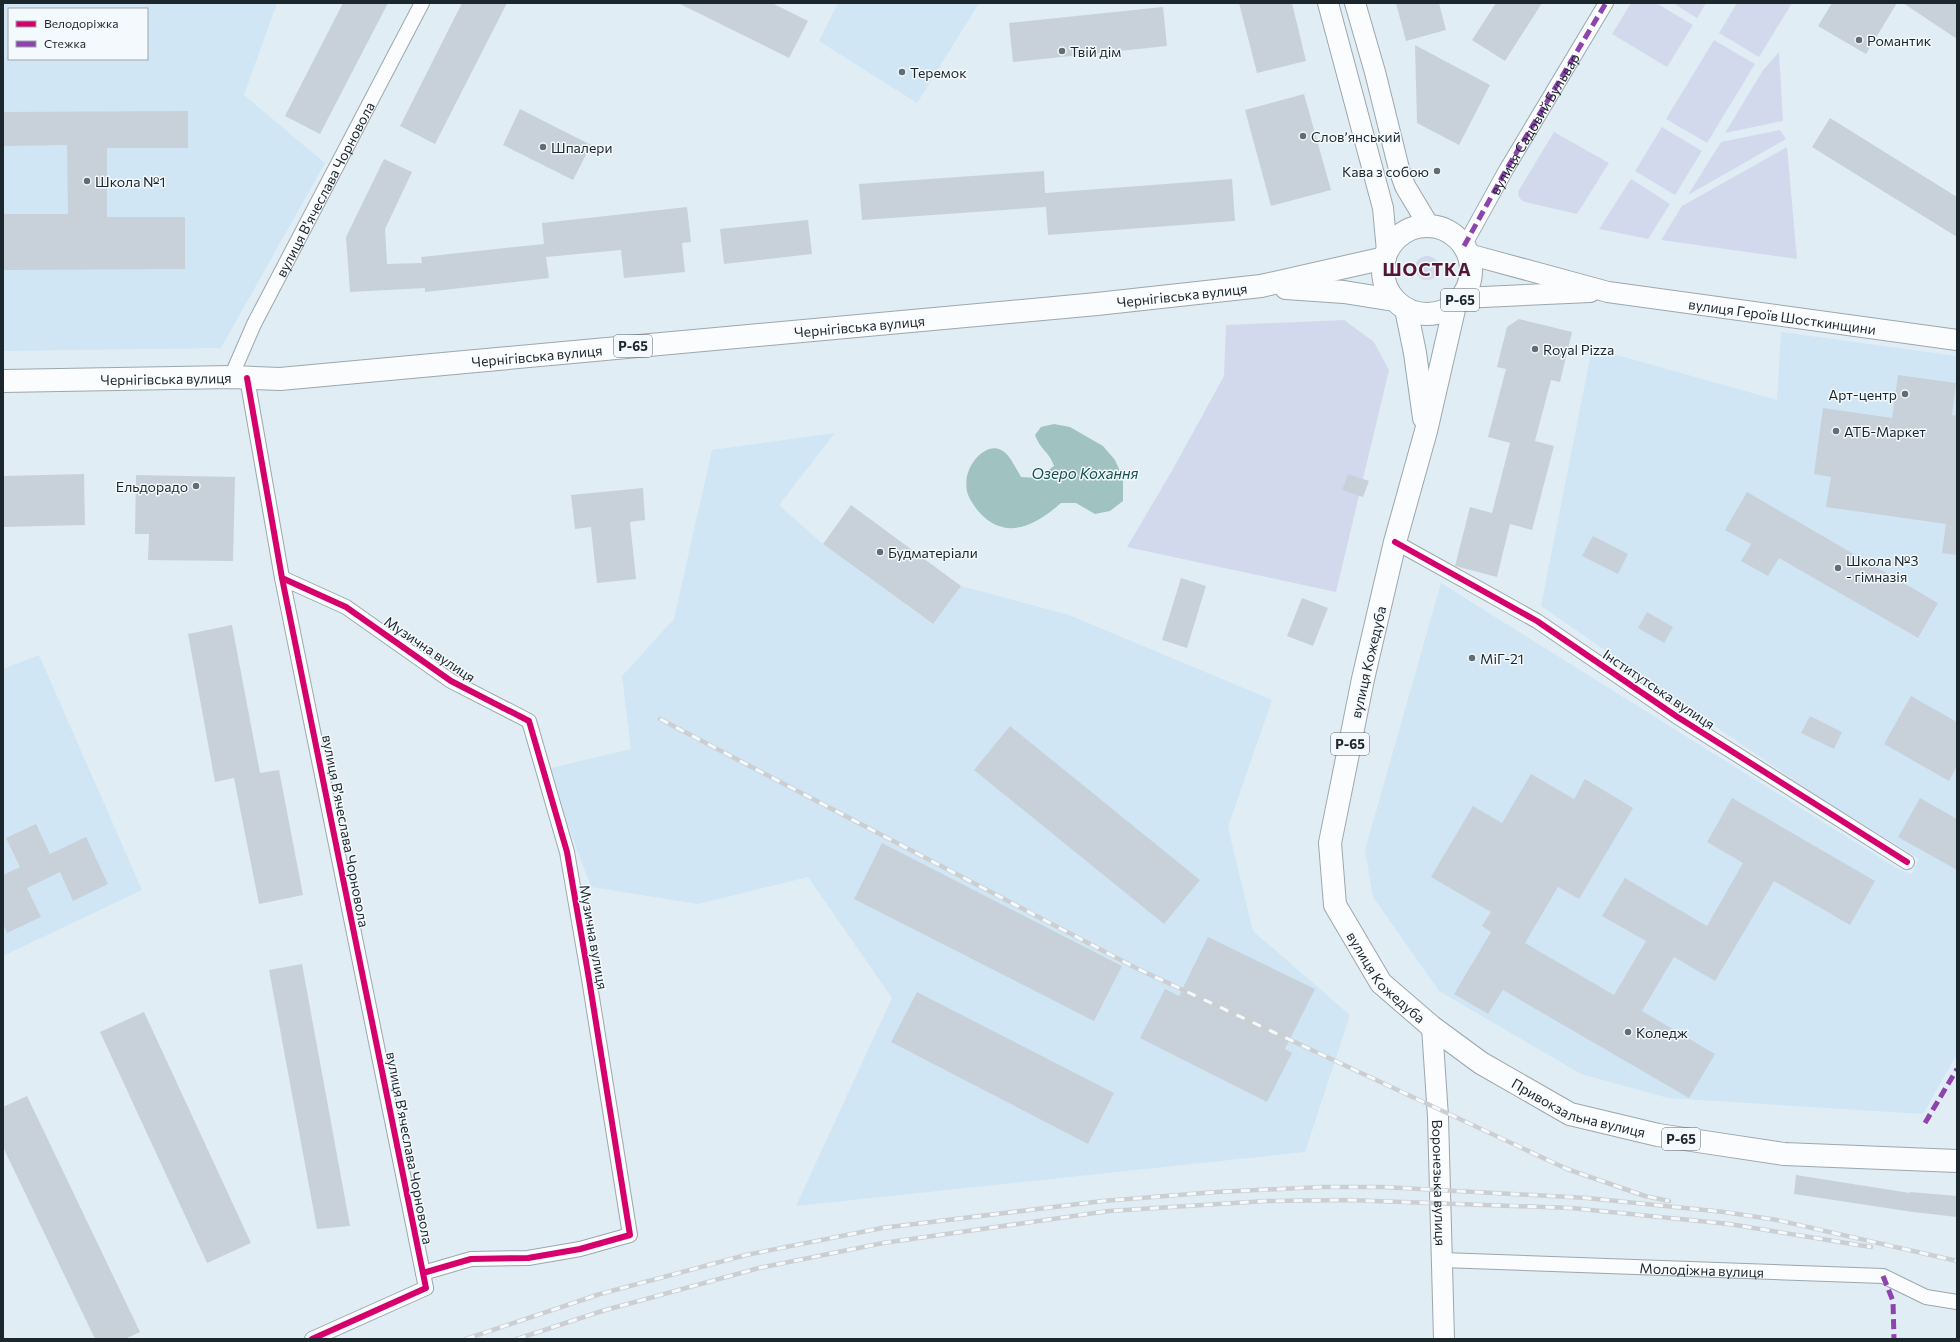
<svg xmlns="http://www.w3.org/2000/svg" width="1960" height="1342" font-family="Commissioner,sans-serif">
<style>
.built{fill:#d0e6f4;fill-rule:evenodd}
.green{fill:#d3d9ec}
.water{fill:#a0c2c1}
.building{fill:#c8d1da}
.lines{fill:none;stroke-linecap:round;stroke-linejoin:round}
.street-casing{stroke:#9ca7ad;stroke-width:16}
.secondary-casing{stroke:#9ca7ad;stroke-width:22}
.primary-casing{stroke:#9ca7ad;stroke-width:24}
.street{stroke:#fafcfe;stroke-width:14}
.secondary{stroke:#fafcfe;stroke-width:20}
.primary{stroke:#fafcfe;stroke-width:22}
.rail-casing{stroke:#cccfd2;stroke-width:4.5}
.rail{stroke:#f3f9fc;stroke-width:3;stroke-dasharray:9;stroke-linecap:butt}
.quiet{stroke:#8e44ad;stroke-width:5;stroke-dasharray:10 5;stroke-linecap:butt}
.cycleway-casing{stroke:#f3f9fc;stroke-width:8}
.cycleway{stroke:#d6006c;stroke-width:6}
.poi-dot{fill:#616c73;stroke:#f3f9fc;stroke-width:1.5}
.labels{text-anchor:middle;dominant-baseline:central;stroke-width:3;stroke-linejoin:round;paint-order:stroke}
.shield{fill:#f3f9fc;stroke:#5c656b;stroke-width:1}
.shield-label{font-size:13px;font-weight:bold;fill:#1c262d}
.poi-label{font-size:14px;fill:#1c262d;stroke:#f3f9fc;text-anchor:start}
.street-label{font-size:14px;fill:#1c262d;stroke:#f3f9fc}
.water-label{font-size:15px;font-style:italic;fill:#14514e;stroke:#f3f9fc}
.district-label{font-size:18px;font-weight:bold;letter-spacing:1px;fill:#561534;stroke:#f3f9fc}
</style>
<rect width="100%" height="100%" fill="#e0edf5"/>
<!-- built -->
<path class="built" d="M 3,3 L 277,3 L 244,95 L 325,163 L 221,348 L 3,351 ZM 9,9 L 147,9 L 147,59 L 9,59 Z
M 838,3 L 979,3 L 917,103 L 819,41 Z
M 1781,332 L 1957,356 L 1957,1054 L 1923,1114 L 1668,1098 L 1581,1074 L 1439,991 L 1373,897 L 1365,850 L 1441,583 L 1895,867 L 1911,874 L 1919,859 L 1818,797 L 1541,606 L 1592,348 L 1777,400 Z
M 835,433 L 779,505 L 823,544 L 932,624 L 961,586 L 1069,615 L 1272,700 L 1228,827 L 1253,931 L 1350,1015 L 1305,1152 L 796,1206 L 892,998 L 808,877 L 698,904 L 591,887 L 547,769 L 631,749 L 622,676 L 674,619 L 712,450 Z
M 39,655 L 142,890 L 3,956 L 3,669 Z"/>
<!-- green -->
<path class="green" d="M 1631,3 L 1656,3 L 1693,25 L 1667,67 L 1612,34 Z
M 1673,3 L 1706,3 L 1697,18 Z
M 1737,3 L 1792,3 L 1759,57 L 1719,33 Z
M 1714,40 L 1755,64 L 1707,143 L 1666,119 Z
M 1779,52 L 1783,121 L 1725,133 L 1763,70 Z
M 1662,127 L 1702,151 L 1675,195 L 1635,171 Z
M 1780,130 L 1786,139 L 1688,195 L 1721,142 Z
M 1554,132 L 1609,163 L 1577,214 L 1525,202 C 1520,200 1517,196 1519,190 Z
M 1787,147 L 1797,259 L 1661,240 L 1682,206 Z
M 1631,179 L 1670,204 L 1648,239 L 1599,229 Z
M1415 268a12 12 0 1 1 24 0a12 12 0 1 1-24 0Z
M 1344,320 L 1374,342 L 1389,370 L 1336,592 L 1127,547 L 1173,469 L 1224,376 L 1226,325 Z"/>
<!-- water -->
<path class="water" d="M 1054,424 L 1070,427 L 1103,446 L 1115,460 L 1123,478 L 1123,501 L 1110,511 L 1095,514 L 1076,503 L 1061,503 C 1036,525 1006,542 979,512 C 975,507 968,498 967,491 C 966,486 966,477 968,473 C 972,459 988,443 1001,450 C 1010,454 1016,469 1021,477 L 1038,478 L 1054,466 C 1049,451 1041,451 1035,435 L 1041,427 Z"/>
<!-- building -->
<path class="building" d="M 343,3 L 388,3 L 320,134 L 285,116 Z
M 462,3 L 507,3 L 435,144 L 400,126 Z
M 678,3 L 772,3 L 808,21 L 789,58 Z
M 1239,3 L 1292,3 L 1306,61 L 1257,73 Z
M 1396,3 L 1439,3 L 1446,30 L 1406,41 Z
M 1496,3 L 1542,3 L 1505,61 L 1472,40 Z
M 1832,3 L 1897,3 L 1866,54 L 1818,26 Z
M 1903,3 L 1957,3 L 1957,39 Z
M 1163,7 L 1167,46 L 1013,62 L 1009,23 Z
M 1415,45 L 1490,85 L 1459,145 L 1417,123 Z
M 1304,94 L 1331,190 L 1271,206 L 1245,110 Z
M 520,109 L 591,145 L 573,180 L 503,145 Z
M 188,111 L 188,148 L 107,148 L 107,217 L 185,217 L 185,269 L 3,270 L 3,214 L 68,214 L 67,145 L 3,146 L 3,112 Z
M 1830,118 L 1957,197 L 1957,237 L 1812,147 Z
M 384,159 L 412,172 L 385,229 L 387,264 L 422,263 L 421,257 L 544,244 L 542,223 L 687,207 L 691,242 L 682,243 L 685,272 L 624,278 L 621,250 L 546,257 L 549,278 L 425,292 L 425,288 L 350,292 L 346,237 Z
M 1044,171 L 1045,193 L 1232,179 L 1235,221 L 1048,235 L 1046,207 L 862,220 L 859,184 Z
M 808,220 L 812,254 L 724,264 L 720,229 Z
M 1519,319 L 1572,332 L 1560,382 L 1551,380 L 1535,441 L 1554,446 L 1532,530 L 1510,524 L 1497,577 L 1455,566 L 1470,507 L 1492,513 L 1510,443 L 1488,437 L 1506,369 L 1497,367 L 1507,327 Z
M 1898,375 L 1956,383 L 1952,415 L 1957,416 L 1957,555 L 1942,553 L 1946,524 L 1826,507 L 1831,477 L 1814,474 L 1823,408 L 1892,418 Z
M 84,474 L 85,525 L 3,527 L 3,476 Z
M 1348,474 L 1369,481 L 1363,497 L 1342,490 Z
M 136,475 L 235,477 L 233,561 L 148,560 L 149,534 L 135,534 Z
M 643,488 L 645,520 L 630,522 L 636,579 L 597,583 L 591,527 L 575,529 L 571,495 Z
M 1747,492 L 1938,603 L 1918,638 L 1779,558 L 1768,576 L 1741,561 L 1751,544 L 1725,530 Z
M 851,505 L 961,586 L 933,624 L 823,544 Z
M 1593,536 L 1628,554 L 1618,574 L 1582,556 Z
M 1181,578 L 1206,586 L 1187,648 L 1162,640 Z
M 1302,598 L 1328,608 L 1313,646 L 1287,636 Z
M 1647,612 L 1673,627 L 1664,643 L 1638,628 Z
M 232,625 L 260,773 L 279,770 L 303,895 L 259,904 L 234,778 L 215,782 L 188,634 Z
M 1911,696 L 1957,722 L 1957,766 L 1949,781 L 1884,744 Z
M 1810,716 L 1842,732 L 1834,749 L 1801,733 Z
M 1010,726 L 1200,880 L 1164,924 L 974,770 Z
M 1531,774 L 1574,799 L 1585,779 L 1633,808 L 1579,899 L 1558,887 L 1525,943 L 1614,995 L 1646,941 L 1602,916 L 1625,878 L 1707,926 L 1743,863 L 1707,842 L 1732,798 L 1875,881 L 1850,925 L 1774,881 L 1715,981 L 1674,957 L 1642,1011 L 1715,1054 L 1689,1098 L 1503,990 L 1488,1014 L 1454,994 L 1491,932 L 1482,926 L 1491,912 L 1431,877 L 1473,806 L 1502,823 Z
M 1920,798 L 1957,819 L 1957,870 L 1898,837 Z
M 36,824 L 50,854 L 86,837 L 108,884 L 73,901 L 60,872 L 27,888 L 41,917 L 7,933 L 3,924 L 3,875 L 20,867 L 6,838 Z
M 882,843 L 1122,966 L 1094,1021 L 854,899 Z
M 1208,937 L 1315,989 L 1285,1049 L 1292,1053 L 1267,1102 L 1140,1038 L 1165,989 L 1179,996 Z
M 302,964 L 350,1226 L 317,1229 L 269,970 Z
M 917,992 L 1114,1093 L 1088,1144 L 891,1042 Z
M 144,1012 L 251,1243 L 207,1263 L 100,1032 Z
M 27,1096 L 140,1332 L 125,1339 L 95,1339 L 3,1147 L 3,1107 Z
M 1796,1175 L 1910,1193 L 1910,1192 L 1957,1196 L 1957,1217 L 1913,1212 L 1794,1194 Z"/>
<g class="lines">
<!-- street casing -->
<g class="street-casing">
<g id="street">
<path id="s1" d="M 1464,246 L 1506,170 L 1606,3"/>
<path id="s2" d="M 231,377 L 254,324 L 422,3"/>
<path d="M 247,378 L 282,578 L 426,1288 L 312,1339"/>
<path d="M 1395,542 L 1537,621 L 1676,716 L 1907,862"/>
<path d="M 282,578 L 346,607 L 451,681 L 529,721 L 567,852 L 589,979 L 630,1235 L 580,1249 L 528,1258 L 471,1259 L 423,1273"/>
<path id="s3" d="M 1442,1260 L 1883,1276 L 1926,1297 L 1957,1302"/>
</g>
</g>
<!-- secondary casing -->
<g class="secondary-casing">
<g id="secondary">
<path d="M 1328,3 L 1383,208 L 1387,251"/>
<path d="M 1355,3 L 1375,72 L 1399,169 L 1405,186 L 1429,226"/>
<path id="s4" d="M 1468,254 L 1608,292 L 1957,340"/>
<path d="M 1462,298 L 1590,292"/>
<path id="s5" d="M 1432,1027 L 1438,1117 L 1444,1339"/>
</g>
</g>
<!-- primary casing -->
<g class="primary-casing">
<g id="primary">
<circle cx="1427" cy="270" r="44"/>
<path d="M 1286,288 L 1344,292 L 1394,300"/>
<path id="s6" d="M 1455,305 L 1426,431 L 1395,542 L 1363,679 L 1330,843 L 1335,905 L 1381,983 L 1432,1027 L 1481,1063 L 1570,1114 L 1658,1135 L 1784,1154 L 1957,1161"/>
<path d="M 1406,309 L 1415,353 L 1424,418"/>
<path id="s7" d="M 3,381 L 231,377 L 280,379 L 1097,304 L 1261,286 L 1385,258"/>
</g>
</g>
<!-- street -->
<use href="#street" class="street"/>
<!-- secondary -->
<use href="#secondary" class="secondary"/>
<!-- primary -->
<use href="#primary" class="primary"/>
<!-- rail casing -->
<g class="rail-casing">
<path id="rail" d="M 660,719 L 1136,968 L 1567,1169 L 1645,1196 L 1669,1201
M 466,1339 L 600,1294 L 746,1255 L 882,1228 L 1103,1201 L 1216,1192 L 1322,1187 L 1383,1187 L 1587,1198 L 1724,1212 L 1777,1220 L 1957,1261
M 517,1339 L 602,1311 L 759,1268 L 883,1243 L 1109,1211 L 1266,1201 L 1348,1200 L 1571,1208 L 1729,1224 L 1871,1247"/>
</g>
<!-- rail -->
<use href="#rail" class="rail"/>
<!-- quiet -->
<path class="quiet" d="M 1464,246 L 1506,170 L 1606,3
M 1925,1123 L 1957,1069
M 1883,1276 L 1893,1301 L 1894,1339"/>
<!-- cycleway casing -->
<g class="cycleway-casing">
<path id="cycleway" d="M 247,378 L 282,578 L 426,1288 L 312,1339
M 1395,542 L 1537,621 L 1676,716 L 1907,862
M 282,578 L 346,607 L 451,681 L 529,721 L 567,852 L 589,979 L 630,1235 L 580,1249 L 528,1258 L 471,1259 L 423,1273"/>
</g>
<!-- cycleway -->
<use href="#cycleway" class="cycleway"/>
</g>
<!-- markers -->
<g class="poi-dot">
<circle cx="1859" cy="40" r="4"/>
<circle cx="1062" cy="51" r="4"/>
<circle cx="902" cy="72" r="4"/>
<circle cx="1303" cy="136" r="4"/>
<circle cx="543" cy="147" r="4"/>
<circle cx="1437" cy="171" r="4"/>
<circle cx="87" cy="181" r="4"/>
<circle cx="1535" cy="349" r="4"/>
<circle cx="1905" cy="394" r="4"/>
<circle cx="1836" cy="431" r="4"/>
<circle cx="196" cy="486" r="4"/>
<circle cx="880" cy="552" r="4"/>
<circle cx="1838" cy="568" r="4"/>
<circle cx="1472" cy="658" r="4"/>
<circle cx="1628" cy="1032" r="4"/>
</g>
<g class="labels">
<!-- shield labels -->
<g class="shield">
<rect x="1441" y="289" width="38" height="22" rx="3"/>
<rect x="614" y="335" width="38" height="22" rx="3"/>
<rect x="1331" y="733" width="38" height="22" rx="3"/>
<rect x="1662" y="1128" width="38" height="22" rx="3"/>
</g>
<g class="shield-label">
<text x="1460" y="300">Р-65</text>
<text x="633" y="346">Р-65</text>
<text x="1350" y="744">Р-65</text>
<text x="1681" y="1139">Р-65</text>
</g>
<!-- poi labels -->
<g class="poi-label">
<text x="1867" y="40">Романтик</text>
<text x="1070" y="51">Твій дім</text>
<text x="910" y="72">Теремок</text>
<text x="1311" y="136">Слов’янський</text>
<text x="551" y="147">Шпалери</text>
<text x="1429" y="171" text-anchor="end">Кава з собою</text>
<text x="95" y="181">Школа №1</text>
<text x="1543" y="349">Royal Pizza</text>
<text x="1897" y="394" text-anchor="end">Арт-центр</text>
<text x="1844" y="431">АТБ-Маркет</text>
<text x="188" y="486" text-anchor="end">Ельдорадо</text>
<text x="888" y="552">Будматеріали</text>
<text x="1846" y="560">Школа №3<tspan x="1846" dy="16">- гімназія</tspan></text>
<text x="1480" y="658">МіГ-21</text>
<text x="1636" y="1032">Коледж</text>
</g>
<!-- street labels -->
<g class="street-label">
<text stroke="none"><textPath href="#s1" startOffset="141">вулиця Садовий Бульвар</textPath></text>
<text stroke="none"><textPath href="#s2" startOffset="210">вулиця В'ячеслава Чорновола</textPath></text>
<text stroke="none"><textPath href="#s7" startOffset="1183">Чернігівська вулиця</textPath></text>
<text stroke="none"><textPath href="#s4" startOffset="321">вулиця Героїв Шосткинщини</textPath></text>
<text stroke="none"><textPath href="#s7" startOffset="859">Чернігівська вулиця</textPath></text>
<text stroke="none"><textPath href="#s7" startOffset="535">Чернігівська вулиця</textPath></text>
<text stroke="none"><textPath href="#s7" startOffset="163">Чернігівська вулиця</textPath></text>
<text transform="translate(430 649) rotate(34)">Музична вулиця</text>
<text transform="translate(1368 662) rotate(-77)">вулиця Кожедуба</text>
<text transform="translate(1659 689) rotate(34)">Інститутська вулиця</text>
<text transform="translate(346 831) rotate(79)">вулиця В'ячеслава Чорновола</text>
<text transform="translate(594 937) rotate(80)">Музична вулиця</text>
<text stroke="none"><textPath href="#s6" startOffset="704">вулиця Кожедуба</textPath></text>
<text stroke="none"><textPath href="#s6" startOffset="942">Привокзальна вулиця</textPath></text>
<text transform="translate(410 1148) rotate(79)">вулиця В'ячеслава Чорновола</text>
<text stroke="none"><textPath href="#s5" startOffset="156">Воронезька вулиця</textPath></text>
<text stroke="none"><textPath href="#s3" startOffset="260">Молодіжна вулиця</textPath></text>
</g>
<!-- water labels -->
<g class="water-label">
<text x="1085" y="473">Озеро Кохання</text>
</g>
<!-- district labels -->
<g class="district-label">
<text x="1427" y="269">ШОСТКА</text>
</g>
</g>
<!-- border -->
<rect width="1960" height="1342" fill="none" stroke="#1c262d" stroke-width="8"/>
<!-- legend -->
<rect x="8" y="8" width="140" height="52" fill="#f3f9fc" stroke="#9da5a9"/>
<rect x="16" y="21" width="20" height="6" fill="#d6006c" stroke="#9da5a9"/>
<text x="44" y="28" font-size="12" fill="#1c262d">Велодоріжка</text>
<rect x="16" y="41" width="20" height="6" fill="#8e44ad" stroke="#9da5a9"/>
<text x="44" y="48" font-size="12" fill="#1c262d">Стежка</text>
</svg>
